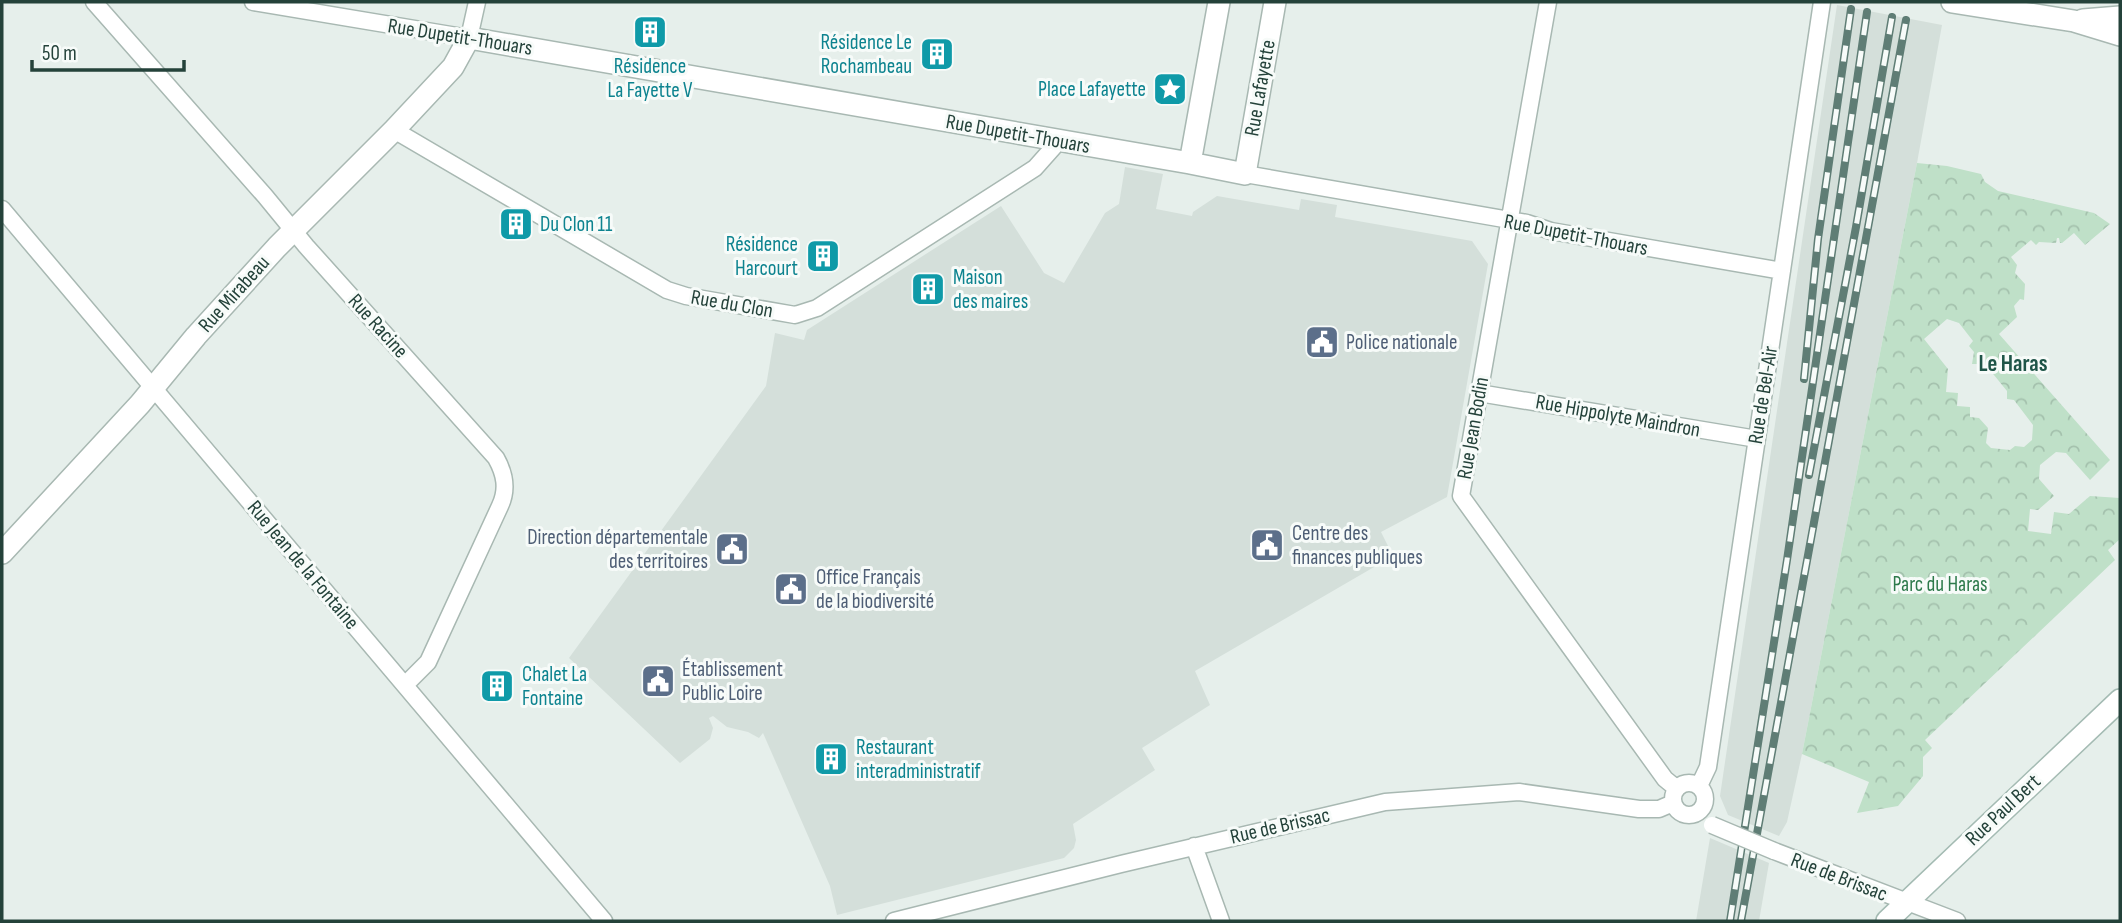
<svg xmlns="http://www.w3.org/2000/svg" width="2122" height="923" font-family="'Sofia Sans Condensed',sans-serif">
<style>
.built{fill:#d4dfda}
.park{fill:url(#park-crowns);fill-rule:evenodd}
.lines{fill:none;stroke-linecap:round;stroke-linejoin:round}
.minor-casing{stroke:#a8b8b2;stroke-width:19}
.tertiary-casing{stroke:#a8b8b2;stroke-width:24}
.secondary-casing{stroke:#a4bbb3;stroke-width:24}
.minor{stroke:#fff;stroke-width:16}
.tertiary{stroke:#fff;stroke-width:21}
.secondary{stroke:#fff;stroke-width:21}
.rail-casing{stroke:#5f7d75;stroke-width:8}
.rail{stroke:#f7fbf9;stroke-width:5;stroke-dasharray:16;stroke-linecap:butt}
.minor-bridge-casing{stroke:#a8b8b2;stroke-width:19;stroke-linecap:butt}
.minor-bridge{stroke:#fff;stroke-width:16}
.labels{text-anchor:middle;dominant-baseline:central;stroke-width:6;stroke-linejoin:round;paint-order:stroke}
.street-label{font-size:21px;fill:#24423a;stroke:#f7fbf9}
.culture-label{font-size:21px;fill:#0d838f;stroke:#f7fbf9;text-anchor:start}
.service-label{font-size:21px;fill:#4e5e75;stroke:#f7fbf9;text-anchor:start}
.park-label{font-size:21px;fill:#2d7a4b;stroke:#f7fbf9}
.neighbourhood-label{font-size:23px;font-weight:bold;fill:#1f5548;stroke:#f7fbf9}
</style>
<defs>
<pattern id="park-crowns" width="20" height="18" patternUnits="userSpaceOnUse" patternTransform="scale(1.75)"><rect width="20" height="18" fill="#bfe0c8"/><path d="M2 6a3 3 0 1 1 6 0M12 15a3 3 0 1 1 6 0" fill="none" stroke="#a4c1ad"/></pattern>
</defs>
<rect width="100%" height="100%" fill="#e6efeb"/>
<!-- built -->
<path class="built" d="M 1837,5 L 1942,25 L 1917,163 L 1802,754 L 1787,822 L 1779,836 L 1728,815 L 1720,796 Z
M 1125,167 L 1163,174 L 1156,209 L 1192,216 L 1193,212 L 1217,196 L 1299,210 L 1301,199 L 1337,205 L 1335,217 L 1472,241 L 1488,264 L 1447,497 L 1381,532 L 1393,556 L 1195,671 L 1210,705 L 1142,748 L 1155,770 L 1073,824 L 1076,840 L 1074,848 L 1064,858 L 837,915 L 830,886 L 763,733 L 759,738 L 748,732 L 727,727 L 713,716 L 709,718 L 713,728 L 710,739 L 680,763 L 569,658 L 766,386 L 775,333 L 804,340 L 807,330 L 1001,206 L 1044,273 L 1064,283 L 1105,213 L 1119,204 Z
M 1710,838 L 1769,863 L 1759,921 L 1696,921 Z"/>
<!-- park -->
<path class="park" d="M 1917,163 L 1947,166 L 1981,174 L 1985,182 L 1998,191 L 2094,213 L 2110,224 L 2085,245 L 2074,233 L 2062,243 L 2060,243 L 2059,238 L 2057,238 L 2056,243 L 2039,242 L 2036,245 L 2031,240 L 2011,257 L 2017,265 L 2015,273 L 2025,284 L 2024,300 L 2020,299 L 2014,306 L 2017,317 L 1999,334 L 2110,460 L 2090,480 L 2066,453 L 2056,452 L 2040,465 L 2039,479 L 2054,496 L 2038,510 L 2030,509 L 2028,531 L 2051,534 L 2054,512 L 2069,514 L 2090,496 L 2120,498 L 2120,539 L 2108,550 L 2115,560 L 1925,740 L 1932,748 L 1923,757 L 1923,776 L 1898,806 L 1857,813 L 1869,782 L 1802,754 ZM 1947,319 L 1959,323 L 1973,341 L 1969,346 L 1974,352 L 1972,364 L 1985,364 L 2007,391 L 2007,399 L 2014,400 L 2033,425 L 2032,440 L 2024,447 L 2015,446 L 2010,450 L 1991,448 L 1986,443 L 1988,428 L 1979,418 L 1970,417 L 1970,407 L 1957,406 L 1958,393 L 1946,392 L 1948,369 L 1924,339 Z"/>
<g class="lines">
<!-- minor casing -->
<g class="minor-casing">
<path id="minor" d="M 94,2 L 265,196 L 306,246 L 496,458 C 505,474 508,489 500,506 L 428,662 L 405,685
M 253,2 L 469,38 L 477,2
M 1548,2 L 1461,496 L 1665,779 L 1676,788
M 394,130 L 667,290 L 686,296 L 795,315 L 817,308 L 1035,168 L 1059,141
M 1245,174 L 1527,223 L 1551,231 L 1782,271
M 2,209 L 604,921
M 1479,393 L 1757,439
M1673 799a16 16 0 1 1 32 0a16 16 0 1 1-32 0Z
M 1699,786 L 1708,767 L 1822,2
M 1194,846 L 1221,921
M 1774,851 L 1957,921
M 894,921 L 1121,864 L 1385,802 L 1519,792 L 1639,809 L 1659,809 L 1673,803"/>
</g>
<!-- tertiary casing -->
<g class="tertiary-casing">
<path id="tertiary" d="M 1952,2 L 2074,21 L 2120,35
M 2083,20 L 2120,17
M 1190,163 L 1219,2
M 2,553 L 140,404 L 196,336 L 277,247 L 394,130 L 453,67 L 469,38 L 1190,163 L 1245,174 L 1275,2"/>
</g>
<!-- secondary casing -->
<g class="secondary-casing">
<path id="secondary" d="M 1887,921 L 2120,700"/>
</g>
<!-- minor -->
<use href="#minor" class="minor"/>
<!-- tertiary -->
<use href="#tertiary" class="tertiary"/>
<!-- secondary -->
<use href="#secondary" class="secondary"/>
<!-- rail casing -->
<g class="rail-casing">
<path id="rail" d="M 1804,379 L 1818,239 L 1851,9
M 1809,475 L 1856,227 L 1892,17
M 1730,921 L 1787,560 L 1867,12
M 1741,921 L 1906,20"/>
</g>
<!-- rail -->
<use href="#rail" class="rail"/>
<!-- minor-bridge casing -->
<g class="minor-bridge-casing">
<path id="minor-bridge" d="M 1712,825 L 1774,851"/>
</g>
<!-- minor-bridge -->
<use href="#minor-bridge" class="minor-bridge"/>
</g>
<!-- icons -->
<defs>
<g id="building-square" transform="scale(1.75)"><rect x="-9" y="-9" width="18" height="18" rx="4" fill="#0f9aa8" stroke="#f7fbf9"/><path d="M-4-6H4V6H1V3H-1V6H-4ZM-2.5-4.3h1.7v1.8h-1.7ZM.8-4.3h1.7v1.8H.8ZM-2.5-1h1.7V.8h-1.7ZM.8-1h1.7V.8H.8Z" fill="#fff"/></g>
<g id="sight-square" transform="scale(1.75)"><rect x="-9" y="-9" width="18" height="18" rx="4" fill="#0f9aa8" stroke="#f7fbf9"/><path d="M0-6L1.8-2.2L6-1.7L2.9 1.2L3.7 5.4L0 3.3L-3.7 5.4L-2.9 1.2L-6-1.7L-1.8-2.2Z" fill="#fff"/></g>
<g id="civic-square" transform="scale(1.75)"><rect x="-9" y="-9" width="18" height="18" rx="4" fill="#5c6f8a" stroke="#f7fbf9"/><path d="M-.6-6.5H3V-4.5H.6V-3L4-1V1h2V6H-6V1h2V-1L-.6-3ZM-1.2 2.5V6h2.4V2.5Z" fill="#fff"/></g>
</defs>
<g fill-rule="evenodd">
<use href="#building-square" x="650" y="32"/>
<use href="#building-square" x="937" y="54"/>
<use href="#sight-square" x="1170" y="89"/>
<use href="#building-square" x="516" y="224"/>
<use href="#building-square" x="823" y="256"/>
<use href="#building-square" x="928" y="289"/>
<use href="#civic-square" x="1322" y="342"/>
<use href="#civic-square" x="1267" y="545"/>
<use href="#civic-square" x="732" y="549"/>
<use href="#civic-square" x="791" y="589"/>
<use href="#civic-square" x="658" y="681"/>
<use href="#building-square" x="497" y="686"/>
<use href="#building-square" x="831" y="759"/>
</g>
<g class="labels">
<!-- street labels -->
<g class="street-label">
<text transform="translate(460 37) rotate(9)">Rue Dupetit-Thouars</text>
<text transform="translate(1260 88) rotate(-80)">Rue Lafayette</text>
<text transform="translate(1018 134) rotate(10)">Rue Dupetit-Thouars</text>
<text transform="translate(1576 235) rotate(11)">Rue Dupetit-Thouars</text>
<text transform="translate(234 294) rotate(-48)">Rue Mirabeau</text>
<text transform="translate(732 304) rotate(10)">Rue du Clon</text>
<text transform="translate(378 326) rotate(48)">Rue Racine</text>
<text transform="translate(1763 395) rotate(-81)">Rue de Bel-Air</text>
<text transform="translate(1618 416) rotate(10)">Rue Hippolyte Maindron</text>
<text transform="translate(1473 428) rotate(-80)">Rue Jean Bodin</text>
<text transform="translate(303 565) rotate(50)">Rue Jean de la Fontaine</text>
<text transform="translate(2003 810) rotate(-43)">Rue Paul Bert</text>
<text transform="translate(1280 826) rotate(-13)">Rue de Brissac</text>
<text transform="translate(1839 877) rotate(21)">Rue de Brissac</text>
</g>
<!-- culture labels -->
<g class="culture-label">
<text x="912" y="42" text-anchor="end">Résidence Le<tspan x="912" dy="24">Rochambeau</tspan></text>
<text x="650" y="66" text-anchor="middle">Résidence<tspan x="650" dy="24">La Fayette V</tspan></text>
<text x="1146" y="89" text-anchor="end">Place Lafayette</text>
<text x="540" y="224">Du Clon 11</text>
<text x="798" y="244" text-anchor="end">Résidence<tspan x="798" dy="24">Harcourt</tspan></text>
<text x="953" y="277">Maison<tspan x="953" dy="24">des maires</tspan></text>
<text x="522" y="674">Chalet La<tspan x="522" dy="24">Fontaine</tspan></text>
<text x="856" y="747">Restaurant<tspan x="856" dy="24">interadministratif</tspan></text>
</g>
<!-- service labels -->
<g class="service-label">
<text x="1346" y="342">Police nationale</text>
<text x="1292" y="533">Centre des<tspan x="1292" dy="24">finances publiques</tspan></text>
<text x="708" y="537" text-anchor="end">Direction départementale<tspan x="708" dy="24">des territoires</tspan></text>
<text x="816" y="577">Office Français<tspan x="816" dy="24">de la biodiversité</tspan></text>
<text x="682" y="669">Établissement<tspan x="682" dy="24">Public Loire</tspan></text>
</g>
<!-- park labels -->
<g class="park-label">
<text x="1940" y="584">Parc du Haras</text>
</g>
<!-- neighbourhood labels -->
<g class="neighbourhood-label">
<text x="2013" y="364">Le Haras</text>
</g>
</g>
<!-- border -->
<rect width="2122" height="923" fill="none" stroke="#24423a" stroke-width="7"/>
<!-- scale -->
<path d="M32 60v10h152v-10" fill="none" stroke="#24423a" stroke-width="3.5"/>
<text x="42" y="60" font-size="21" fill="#24423a" stroke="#f7fbf9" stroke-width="5" paint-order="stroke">50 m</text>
</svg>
